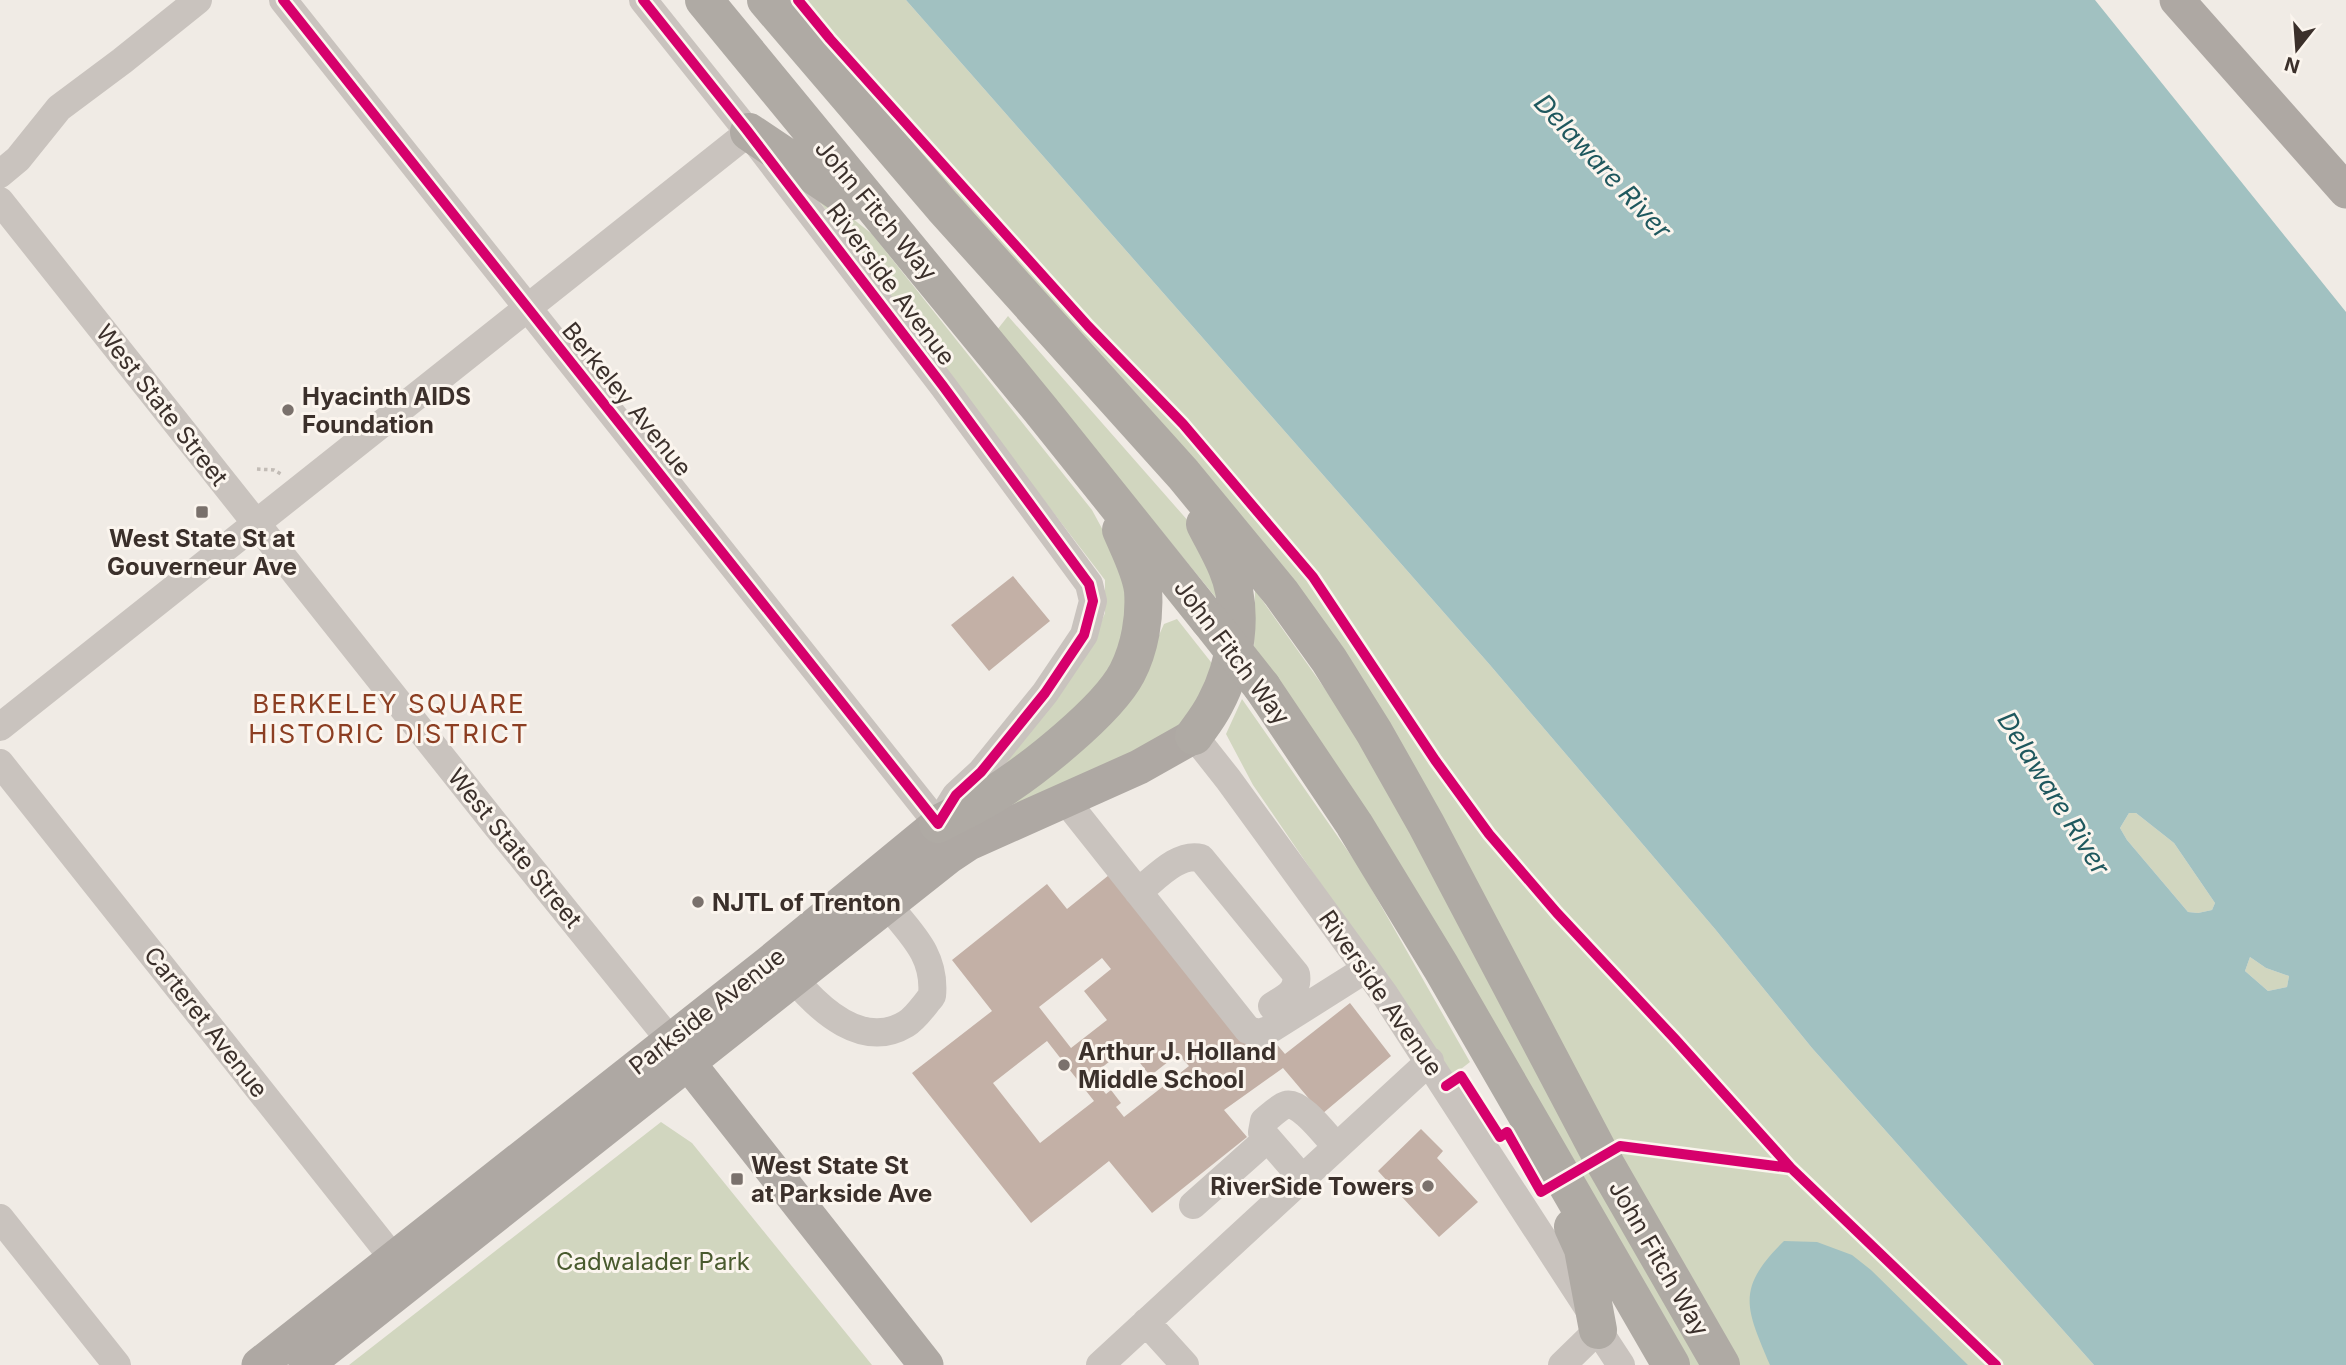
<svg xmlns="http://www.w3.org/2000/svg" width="2346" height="1365" font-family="Inter,sans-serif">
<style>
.green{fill:#d1d6bf}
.water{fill:#a1c1c1;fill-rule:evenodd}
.building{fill:#c3b0a6;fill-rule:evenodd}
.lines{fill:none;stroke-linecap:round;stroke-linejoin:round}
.path{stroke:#c2bcb6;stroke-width:3.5;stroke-dasharray:3.5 3.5;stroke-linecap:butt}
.minor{stroke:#c9c3be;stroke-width:28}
.major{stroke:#aea8a3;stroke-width:35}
.highway{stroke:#afaaa4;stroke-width:38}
.highway-bridge{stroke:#afaaa4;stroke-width:38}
.cycleway-casing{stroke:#fbf5ee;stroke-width:15}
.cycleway{stroke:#d6006c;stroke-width:10}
.poi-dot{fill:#7a716c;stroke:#fbf5ee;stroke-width:2.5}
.labels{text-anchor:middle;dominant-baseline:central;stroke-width:6;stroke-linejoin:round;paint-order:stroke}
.street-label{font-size:24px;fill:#3b302b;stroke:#fbf5ee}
.poi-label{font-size:24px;font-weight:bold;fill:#3b302b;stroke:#fbf5ee;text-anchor:start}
.park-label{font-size:24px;fill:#495a2e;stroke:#fbf5ee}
.water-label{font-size:26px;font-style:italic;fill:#1f585e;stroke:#fbf5ee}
.neighbourhood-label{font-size:26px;letter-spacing:2px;fill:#8c3e22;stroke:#fbf5ee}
</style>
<rect width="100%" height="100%" fill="#f0ebe5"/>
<!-- green -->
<path class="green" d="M 766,0 L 906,0 L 1490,665 L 1715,929 L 1812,1048 L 2094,1365 L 1722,1365 L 1329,660 Z
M 804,180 L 872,234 L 1092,510 L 1125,571 L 1129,621 L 1117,667 L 1074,722 L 981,790 L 1089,651 L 1105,613 L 1105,580 L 906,320 Z
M 1008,316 L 1204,539 L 1226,610 L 997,330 Z
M 1255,590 L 1342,713 L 1402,813 L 1701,1365 L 1688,1365 L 1254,650 Z
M 1177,619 L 1218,671 L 1183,728 L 1127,763 L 987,814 L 1130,700 L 1164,624 Z
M 1242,699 L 1359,867 L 1470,1062 L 1452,1076 L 1253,785 L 1226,734 Z
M 2129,813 L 2136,813 L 2174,843 L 2215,903 L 2212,910 L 2198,913 L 2188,912 L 2127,840 L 2120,828 Z
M 2250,957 L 2266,968 L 2289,976 L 2287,987 L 2268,991 L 2245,971 Z
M 661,1122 L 692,1143 L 872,1365 L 349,1365 Z"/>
<!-- water -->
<path class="water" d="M 906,0 L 2095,0 L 2346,312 L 2346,1365 L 2094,1365 L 1812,1048 L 1715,929 L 1490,665 ZM 2129,813 L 2136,813 L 2174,843 L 2215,903 L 2212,910 L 2198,913 L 2188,912 L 2127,840 L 2120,828 ZM 2250,957 L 2266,968 L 2289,976 L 2287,987 L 2268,991 L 2245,971 Z
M 1784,1241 L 1817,1242 L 1852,1255 L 1871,1270 L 1968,1365 L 1770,1365 C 1746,1308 1735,1289 1784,1241 Z"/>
<!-- building -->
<path class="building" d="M 1013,576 L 1050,621 L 989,671 L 951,625 Z
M 1109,875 L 1253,1048 L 1269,1035 L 1285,1054 L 1350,1003 L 1391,1056 L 1322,1114 L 1283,1068 L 1224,1110 L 1247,1137 L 1152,1213 L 1109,1161 L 1031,1223 L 912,1073 L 992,1011 L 952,960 L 1047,884 L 1067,909 ZM 1102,958 L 1111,969 L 1084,991 L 1107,1020 L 1071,1048 L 1039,1007 ZM 1047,1041 L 1094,1101 L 1040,1143 L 993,1083 ZM 1128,1047 L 1150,1076 L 1178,1054 L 1189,1066 L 1124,1117 L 1116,1107 L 1121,1103 L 1111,1090 L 1106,1094 L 1091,1076 Z
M 1421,1129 L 1443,1151 L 1437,1158 L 1478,1202 L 1439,1237 L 1378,1171 Z"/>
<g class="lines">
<!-- path -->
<path class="path" d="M 257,469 L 274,470 L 281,474"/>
<!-- minor -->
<path class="minor" d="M 283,0 L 938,824 L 956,795 L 981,772 L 1045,693 L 1084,635 L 1093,601 L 1089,584 L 943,386 L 746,129 L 643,0
M 0,174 L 18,159 L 59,108 L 122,61 L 198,0
M 0,201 L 495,824 L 669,1039
M 0,727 L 749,132
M 1194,736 L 1228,779 L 1385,995 L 1588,1308 L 1598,1330 L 1621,1365
M 0,763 L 405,1273
M 1066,801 L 1248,1030 L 1259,1033 L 1271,1029 L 1366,969
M 1138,892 C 1155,879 1178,852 1201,858 L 1296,974 C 1299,992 1286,997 1272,1006 L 1279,1015
M 794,979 C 820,1010 863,1050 906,1024 C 916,1018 925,1004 932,996 C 936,955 911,934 887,904
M 1302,1178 L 1262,1132 L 1264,1121 C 1270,1116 1279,1107 1286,1105 C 1300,1100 1327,1137 1336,1146
M 1193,1205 L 1266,1140
M 0,1218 L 117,1365
M 1146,1322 L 1185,1365
M 1100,1365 L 1430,1061
M 1562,1365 L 1598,1330"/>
<!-- major -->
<path class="major" d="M 2177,0 L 2346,191
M 674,1045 L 926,1365
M 259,1365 L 769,963 L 938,824
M 306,1365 L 948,857 L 969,843 L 1139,767 L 1194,736"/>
<!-- highway -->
<path class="highway" d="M 704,0 L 1040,409 L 1209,620
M 766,0 L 943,207 L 1183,474 L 1281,593 L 1329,660 L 1374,732 L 1426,824 L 1602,1158 L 1721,1365
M 749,132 L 852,201
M 1262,687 L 1354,824 L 1441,967 L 1671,1365
M 1194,736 C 1201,726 1209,716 1215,704 C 1236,665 1245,610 1227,568 C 1221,553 1212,538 1205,524
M 938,824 C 957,814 976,805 994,794 C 1032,770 1107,711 1127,673 C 1140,648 1145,617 1143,590 C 1140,569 1129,549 1121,530
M 1573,1227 L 1583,1249 L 1598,1330"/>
<!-- highway-bridge -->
<path class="highway-bridge" d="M 1209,620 L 1262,687"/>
<!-- cycleway casing -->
<g class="cycleway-casing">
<path id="cycleway" d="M 283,0 L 938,824 L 956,795 L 981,772 L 1045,693 L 1084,635 L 1093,601 L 1089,584 L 943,386 L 746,129 L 643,0
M 798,0 L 830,39 L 1088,326 L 1183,424 L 1313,577 L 1435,760 L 1489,834 L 1557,913 L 1675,1039 L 1791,1168 L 1996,1365
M 1446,1086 L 1461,1076 L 1500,1137 L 1507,1132 L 1541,1192 L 1620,1146 L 1791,1168"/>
</g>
<!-- cycleway -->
<use href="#cycleway" class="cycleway"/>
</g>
<!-- markers -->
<g class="poi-dot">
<circle cx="288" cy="410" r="7"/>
<rect x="195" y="505" width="14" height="14" rx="3.5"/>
<circle cx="698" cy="902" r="7"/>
<circle cx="1064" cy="1065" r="7"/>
<rect x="730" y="1172" width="14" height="14" rx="3.5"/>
<circle cx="1428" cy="1186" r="7"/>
</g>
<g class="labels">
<!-- street labels -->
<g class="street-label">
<text transform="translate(876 210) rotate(50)">John Fitch Way</text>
<text transform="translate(891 284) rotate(53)">Riverside Avenue</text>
<text transform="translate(627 399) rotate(51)">Berkeley Avenue</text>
<text transform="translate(162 405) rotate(52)">West State Street</text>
<text transform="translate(1232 652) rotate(53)">John Fitch Way</text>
<text transform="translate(515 848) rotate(51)">West State Street</text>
<text transform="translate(1381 993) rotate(55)">Riverside Avenue</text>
<text transform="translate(707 1011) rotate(-38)">Parkside Avenue</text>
<text transform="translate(206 1022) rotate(52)">Carteret Avenue</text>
<text transform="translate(1659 1258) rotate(60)">John Fitch Way</text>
</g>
<!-- poi labels -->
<g class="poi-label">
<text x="302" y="396">Hyacinth AIDS<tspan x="302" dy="28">Foundation</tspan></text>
<text x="202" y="538" text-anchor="middle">West State St at<tspan x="202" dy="28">Gouverneur Ave</tspan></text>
<text x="712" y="902">NJTL of Trenton</text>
<text x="1078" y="1051">Arthur J. Holland<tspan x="1078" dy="28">Middle School</tspan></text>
<text x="751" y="1165">West State St<tspan x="751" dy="28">at Parkside Ave</tspan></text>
<text x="1414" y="1186" text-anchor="end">RiverSide Towers</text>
</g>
<!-- park labels -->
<g class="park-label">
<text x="653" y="1261">Cadwalader Park</text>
</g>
<!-- water labels -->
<g class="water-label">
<text transform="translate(1603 166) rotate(47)">Delaware River</text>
<text transform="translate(2054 793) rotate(58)">Delaware River</text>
</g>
<!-- neighbourhood labels -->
<g class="neighbourhood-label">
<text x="389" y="703">BERKELEY SQUARE<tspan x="389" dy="30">HISTORIC DISTRICT</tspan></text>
</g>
</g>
<!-- north arrow -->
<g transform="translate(2297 49) rotate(197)" stroke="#fbf5ee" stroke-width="5" paint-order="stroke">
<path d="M0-5L12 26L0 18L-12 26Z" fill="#3b302b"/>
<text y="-10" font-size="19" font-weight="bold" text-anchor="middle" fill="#3b302b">N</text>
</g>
</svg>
